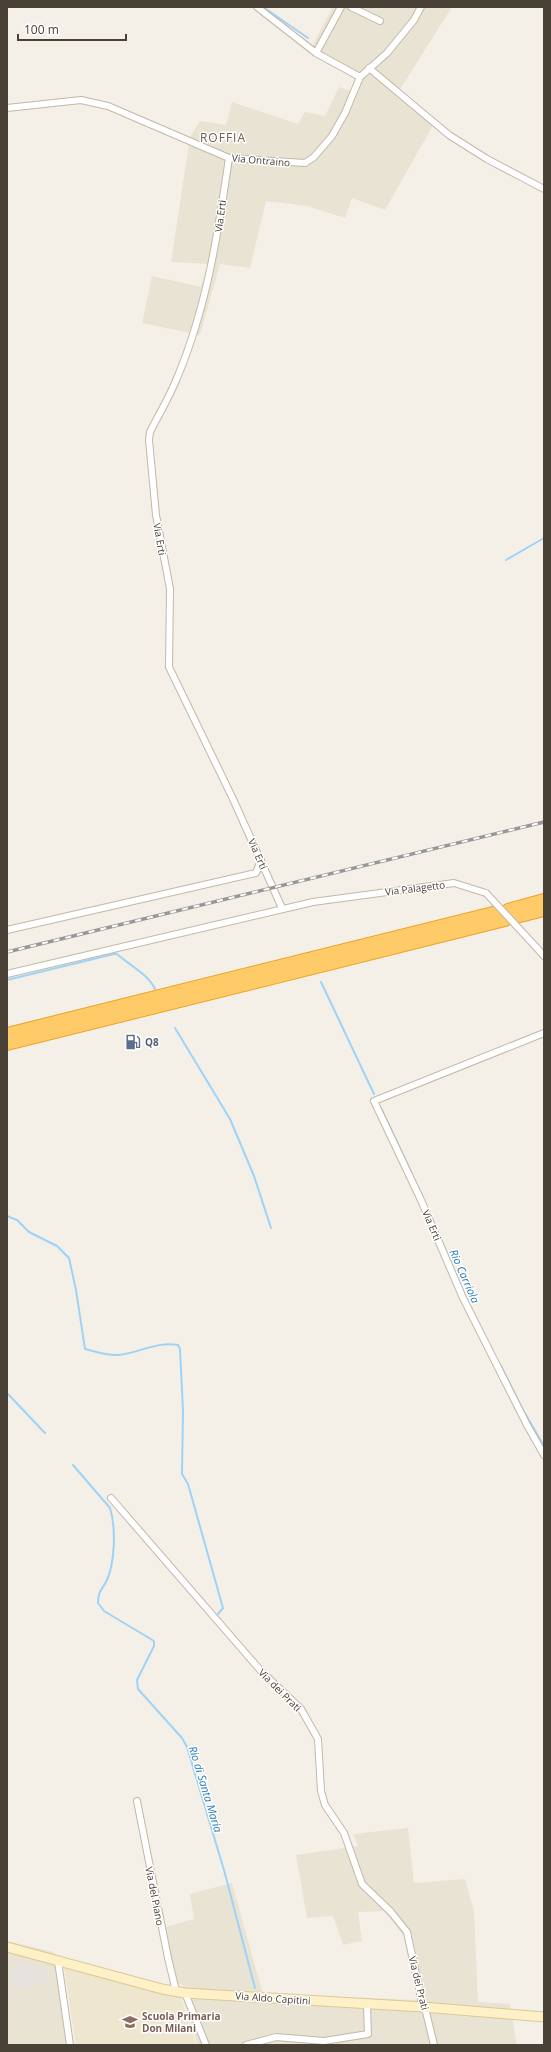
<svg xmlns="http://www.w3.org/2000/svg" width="551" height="2052" font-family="'Open Sans',sans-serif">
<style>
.residential{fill:#e9e3d4}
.education{fill:#efe6cf}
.parking{fill:#e6e3df}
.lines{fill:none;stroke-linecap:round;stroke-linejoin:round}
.stream{stroke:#9ed3f7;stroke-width:2}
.street-casing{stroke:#c1b8a8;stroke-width:8}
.secondary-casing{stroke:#dcc894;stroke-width:11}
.highway-casing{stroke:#eca32a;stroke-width:14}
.street{stroke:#fff;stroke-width:6}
.secondary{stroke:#fff1c7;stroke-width:9}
.highway{stroke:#ffcb68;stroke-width:12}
.rail-casing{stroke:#979797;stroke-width:3.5}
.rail{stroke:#fff;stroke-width:2;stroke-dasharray:6;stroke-linecap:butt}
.street-bridge-casing{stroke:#c1b8a8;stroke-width:8;stroke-linecap:butt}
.street-bridge{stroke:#fff;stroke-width:6}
.labels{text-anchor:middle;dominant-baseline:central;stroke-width:3;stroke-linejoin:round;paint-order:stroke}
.street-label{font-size:10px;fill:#494135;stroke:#fff}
.service-label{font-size:10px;font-weight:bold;fill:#4e5e75;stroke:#fff;text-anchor:start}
.education-label{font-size:10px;font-weight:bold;fill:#785e54;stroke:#fff;text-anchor:start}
.water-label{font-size:11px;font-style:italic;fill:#237ab6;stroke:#fff}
.quarter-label{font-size:12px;letter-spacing:1px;fill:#6c5f4b;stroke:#fff}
</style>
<rect width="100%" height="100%" fill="#f5f0e7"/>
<!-- residential -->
<path class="residential" d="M 333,7 L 452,7 L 399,91 L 436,120 L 385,210 L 352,198 L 345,218 L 307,206 L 266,201 L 250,268 L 220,264 L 200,335 L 142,323 L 152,276 L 201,287 L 209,264 L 171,262 L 190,137 L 200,121 L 226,125 L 232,102 L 298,124 L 305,112 L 325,116 L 339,87 L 351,91 L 355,79 L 309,52 Z
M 408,1828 L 414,1883 L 465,1879 L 474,1911 L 478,2002 L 510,2004 L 517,2045 L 198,2045 L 183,1998 L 183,1985 L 172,1982 L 159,1929 L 194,1919 L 190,1894 L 232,1883 L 263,1994 L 418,2000 L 403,1935 L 384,1911 L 358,1912 L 362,1941 L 343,1945 L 333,1916 L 307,1918 L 296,1855 L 358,1846 L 353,1834 Z
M 7,1941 L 54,1952 L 68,2045 L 7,2045 Z"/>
<!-- education -->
<path class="education" d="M 64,1968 L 181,1998 L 197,2045 L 76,2045 Z"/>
<!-- parking -->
<path class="parking" d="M 19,1962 L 48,1970 L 47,1975 L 49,1983 L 14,1988 L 10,1971 L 18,1967 Z"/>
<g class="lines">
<!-- stream -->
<path class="stream" d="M 263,7 L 308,38
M 506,560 L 544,538
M 7,980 L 114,954 L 117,954 C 129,965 148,974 155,989
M 321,982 L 374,1094
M 175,1028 L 230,1119 L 254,1176 L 271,1228
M 381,1108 L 412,1174
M 427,1207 L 463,1291
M 7,1216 L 17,1220 L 29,1232 L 57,1246 L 69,1258 L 76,1290 L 85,1349 C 97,1352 107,1356 119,1355 C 138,1353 158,1341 178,1345 L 180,1349 L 183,1411 L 182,1474 L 188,1484 L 223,1608 L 218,1614
M 501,1366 L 523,1410 L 544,1446
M 7,1393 L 45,1433
M 73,1465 L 110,1508 C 116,1527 115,1562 107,1580 C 102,1590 98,1591 98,1603 L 104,1611 L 154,1641 L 154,1646 L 137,1680 L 138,1689 L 182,1738 L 187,1747 L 224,1870 L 255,1988"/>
<!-- street casing -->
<g class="street-casing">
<path id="street" d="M 257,7 L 316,53 L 360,77
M 351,7 L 380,21
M 316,53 L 341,7
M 369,68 L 449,135 L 487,159 L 544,189
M 7,108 L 81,100 L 108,106 L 229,158 L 305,163 L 314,157 L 332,136 L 345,113 L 360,77 L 387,53 L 414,20 L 421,7
M 229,158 C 218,233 207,307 177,378 C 170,396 159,414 150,432 L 149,440 L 156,515 L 170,589 L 169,667 L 233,799 L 282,908
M 7,930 L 256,873 L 261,860
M 536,947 L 544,956
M 7,974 L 313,902 L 454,883 L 486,893
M 544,1033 L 374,1101 L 420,1198 L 463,1298 L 527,1425 L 544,1455
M 111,1498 L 261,1671 L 301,1709 L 318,1739 L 321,1791 L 325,1805 L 344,1833 L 362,1884 L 391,1912 L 407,1932 L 423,2007 L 426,2012 L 434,2045
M 137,1801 L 168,1958 L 176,1991
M 58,1961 L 70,2045
M 185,1993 L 206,2045
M 246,2045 L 276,2037 L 324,2041 L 368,2034 L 367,2005"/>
</g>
<!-- secondary casing -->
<g class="secondary-casing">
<path id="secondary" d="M 7,1947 L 162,1989 L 185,1993 L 423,2007 L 544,2017"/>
</g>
<!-- highway casing -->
<g class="highway-casing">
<path id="highway" d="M 508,910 L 544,900
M 516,917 L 544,910
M 7,1034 L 497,912
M 7,1044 L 505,920"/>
</g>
<!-- street -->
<use href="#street" class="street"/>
<!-- secondary -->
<use href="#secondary" class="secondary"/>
<!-- highway -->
<use href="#highway" class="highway"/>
<!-- rail casing -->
<g class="rail-casing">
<path id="rail" d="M 7,952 L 544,822"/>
</g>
<!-- rail -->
<use href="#rail" class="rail"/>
<!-- street-bridge casing -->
<g class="street-bridge-casing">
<path id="street-bridge" d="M 486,893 L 536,947"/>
</g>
<!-- street-bridge -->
<use href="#street-bridge" class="street-bridge"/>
</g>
<!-- icons -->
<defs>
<g id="fuel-bare" transform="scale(1.2)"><path d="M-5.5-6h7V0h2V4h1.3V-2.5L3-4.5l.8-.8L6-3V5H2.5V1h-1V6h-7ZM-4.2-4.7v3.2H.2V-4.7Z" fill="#5c6f8a" stroke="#fff" stroke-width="2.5" paint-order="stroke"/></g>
<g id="school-bare" transform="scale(1.2)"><path d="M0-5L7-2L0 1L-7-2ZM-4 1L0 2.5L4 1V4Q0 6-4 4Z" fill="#8d6e63" stroke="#fff" stroke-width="2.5" paint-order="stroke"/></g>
</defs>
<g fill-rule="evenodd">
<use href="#fuel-bare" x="133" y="1042"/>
<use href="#school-bare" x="130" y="2022"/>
</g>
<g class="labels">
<!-- street labels -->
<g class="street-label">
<text transform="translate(261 160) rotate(5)">Via Ontraino</text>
<text transform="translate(220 216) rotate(-82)">Via Erti</text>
<text transform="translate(160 539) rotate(80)">Via Erti</text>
<text transform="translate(258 854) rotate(66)">Via Erti</text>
<text transform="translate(415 888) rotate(-7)">Via Palagetto</text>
<text transform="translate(432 1225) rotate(67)">Via Erti</text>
<text transform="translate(280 1690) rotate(45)">Via dei Prati</text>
<text transform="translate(155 1896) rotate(79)">Via del Piano</text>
<text transform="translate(419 1983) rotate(76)">Via dei Prati</text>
<text transform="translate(273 1998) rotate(4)">Via Aldo Capitini</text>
</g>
<!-- service labels -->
<g class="service-label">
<text x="145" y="1042">Q8</text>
</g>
<!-- education labels -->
<g class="education-label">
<text x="142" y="2016">Scuola Primaria<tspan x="142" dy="12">Don Milani</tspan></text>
</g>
<!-- water labels -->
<g class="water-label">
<text transform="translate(465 1276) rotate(66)">Rio Carriola</text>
<text transform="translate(206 1789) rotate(73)">Rio di Santa Maria</text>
</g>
<!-- quarter labels -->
<g class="quarter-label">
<text x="223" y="137">ROFFIA</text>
</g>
</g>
<!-- border -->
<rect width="551" height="2052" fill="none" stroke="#494135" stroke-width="16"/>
<!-- scale -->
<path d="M18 34v6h108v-6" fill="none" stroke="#494135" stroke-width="2"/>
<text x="24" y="34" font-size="12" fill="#494135" stroke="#ffffff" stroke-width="3" paint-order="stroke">100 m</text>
</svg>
